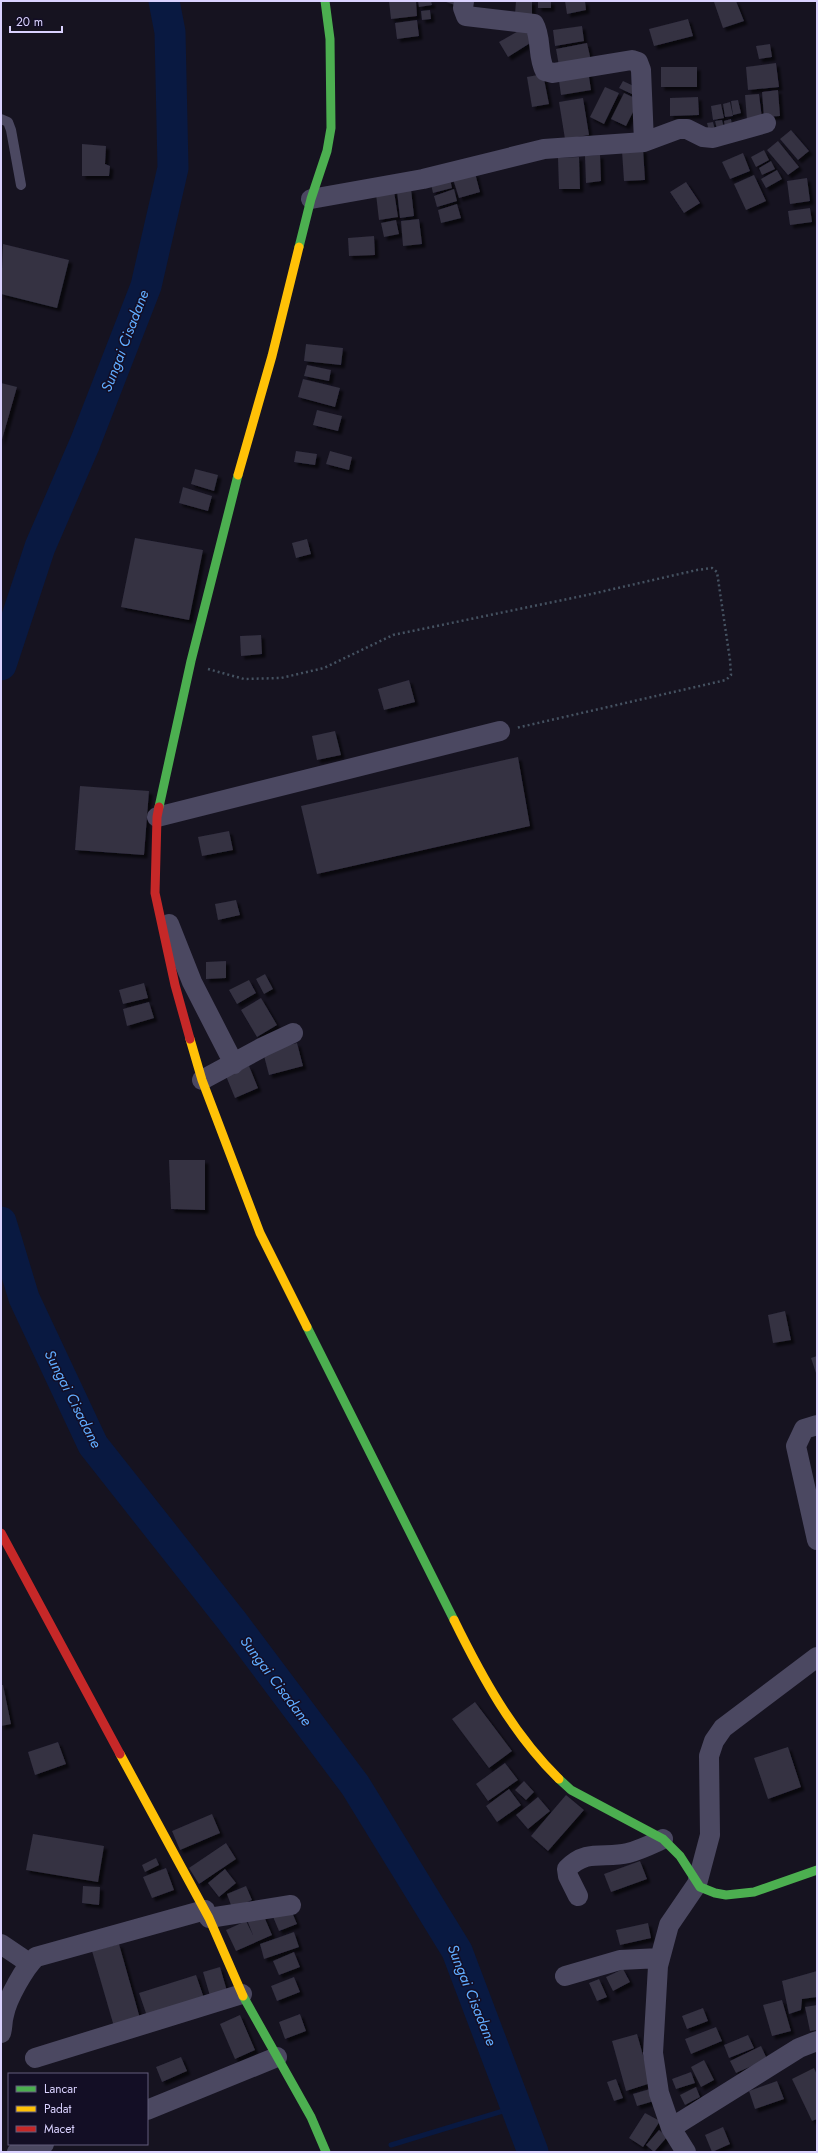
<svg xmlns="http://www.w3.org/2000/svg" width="818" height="2153" font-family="Jost,sans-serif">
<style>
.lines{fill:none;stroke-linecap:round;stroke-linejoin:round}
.stream{stroke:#091941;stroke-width:5}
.river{stroke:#091941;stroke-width:31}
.building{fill:#343142;filter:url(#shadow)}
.path{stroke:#455261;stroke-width:2.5;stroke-dasharray:2 3;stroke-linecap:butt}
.lane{stroke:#4b4861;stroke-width:10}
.street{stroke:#4b4861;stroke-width:20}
.fast{stroke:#4caf50;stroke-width:9}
.slow{stroke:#ffc107;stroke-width:9}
.jam{stroke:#c62828;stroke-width:9}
.labels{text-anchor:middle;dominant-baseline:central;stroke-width:3;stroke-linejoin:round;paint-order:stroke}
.water-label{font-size:15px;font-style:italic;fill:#60acff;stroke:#130e25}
</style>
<defs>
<filter id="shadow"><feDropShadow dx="3.5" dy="3.5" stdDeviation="1" flood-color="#0009"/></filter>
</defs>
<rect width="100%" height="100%" fill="#161320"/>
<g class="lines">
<!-- stream -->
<path class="stream" d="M 391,2145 L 516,2107"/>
<!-- river -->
<path class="river" d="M 1,665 L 40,547 L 85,443 L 146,286 L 173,168 L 170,32 L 164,1
M 1,1222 L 24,1298 L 93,1445 L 232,1621 L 355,1785 L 457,1951 L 533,2152"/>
</g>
<!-- building -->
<path class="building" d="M 389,1 L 416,1 L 417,16 L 391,19 Z
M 418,1 L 431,1 L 432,5 L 419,7 Z
M 443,1 L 460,1 L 458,6 Z
M 516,1 L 532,1 L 532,15 L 515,14 Z
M 538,1 L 551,1 L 551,8 L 538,8 Z
M 565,1 L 585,1 L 586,10 L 567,14 Z
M 718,1 L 736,1 L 744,21 L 723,28 L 714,2 Z
M 430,10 L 431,19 L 422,20 L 421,11 Z
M 688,19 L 693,36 L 654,46 L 649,29 Z
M 417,20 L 419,36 L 397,39 L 395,23 Z
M 527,26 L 535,40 L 508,57 L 499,42 Z
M 582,26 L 584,41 L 555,46 L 553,30 Z
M 587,43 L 591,61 L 559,66 L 556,49 Z
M 770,44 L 772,57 L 759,59 L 756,46 Z
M 776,63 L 779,87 L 748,90 L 746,67 Z
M 661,67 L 697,67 L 697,87 L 661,87 Z
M 588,70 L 591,90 L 561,95 L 558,74 Z
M 543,74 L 549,104 L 532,107 L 527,77 Z
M 623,81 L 640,89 L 636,96 L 619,88 Z
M 605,87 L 619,93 L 604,124 L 590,117 Z
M 778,90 L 780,116 L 764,117 L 762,92 Z
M 624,93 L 639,100 L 626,126 L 611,119 Z
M 759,94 L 762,118 L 747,120 L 745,95 Z
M 698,97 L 699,115 L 670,116 L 670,98 Z
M 583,98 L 589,135 L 565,139 L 559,102 Z
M 738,100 L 741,113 L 733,115 L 731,101 Z
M 730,102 L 733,116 L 725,117 L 723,104 Z
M 721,104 L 724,118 L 713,120 L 711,106 Z
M 731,119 L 732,126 L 725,127 L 724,121 Z
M 722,120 L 724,128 L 717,129 L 715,121 Z
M 713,122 L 715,130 L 709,131 L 707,123 Z
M 791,130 L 809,151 L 798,160 L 780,139 Z
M 778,141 L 799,167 L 788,175 L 767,150 Z
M 82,144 L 106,146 L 105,164 L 110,166 L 109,176 L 82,176 Z
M 643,149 L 645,180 L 624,181 L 622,151 Z
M 764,150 L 769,160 L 756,167 L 751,157 Z
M 743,153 L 750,171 L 730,179 L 722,162 Z
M 600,155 L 601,181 L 586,183 L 585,156 Z
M 579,157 L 580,189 L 559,189 L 558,158 Z
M 771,161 L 775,169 L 762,175 L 759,168 Z
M 777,170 L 782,179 L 766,188 L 761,179 Z
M 475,173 L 480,192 L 459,198 L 453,179 Z
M 754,175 L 766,201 L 746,210 L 734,184 Z
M 807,178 L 810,201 L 790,204 L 787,181 Z
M 450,179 L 452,188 L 433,193 L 431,184 Z
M 686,182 L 700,203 L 684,213 L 670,192 Z
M 411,189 L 414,216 L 400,218 L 397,191 Z
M 454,189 L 457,201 L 437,207 L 434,196 Z
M 394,191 L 398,217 L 379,220 L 376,194 Z
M 457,204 L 461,218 L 441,223 L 438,210 Z
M 810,208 L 812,222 L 790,225 L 788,211 Z
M 419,219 L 422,244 L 403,246 L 401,221 Z
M 396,220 L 399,234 L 384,237 L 381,223 Z
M 374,236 L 375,255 L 349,256 L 348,238 Z
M 3,244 L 69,260 L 57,308 L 1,294 Z
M 306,344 L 343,348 L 341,365 L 304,361 Z
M 307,365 L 331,370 L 329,381 L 304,376 Z
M 303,379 L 340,388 L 335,407 L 298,397 Z
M 1,383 L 17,387 L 1,443 Z
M 317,410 L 342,416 L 338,431 L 313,425 Z
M 296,451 L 317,454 L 315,465 L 294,462 Z
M 330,451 L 352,457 L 349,470 L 326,464 Z
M 195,469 L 218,475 L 214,491 L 191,484 Z
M 183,487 L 212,496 L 208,511 L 179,503 Z
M 135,538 L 203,550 L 189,620 L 121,607 Z
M 307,539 L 311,554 L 296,558 L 292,543 Z
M 261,635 L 262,654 L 241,656 L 240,636 Z
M 409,680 L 415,702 L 384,710 L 378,689 Z
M 335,731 L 341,755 L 317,760 L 312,736 Z
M 518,757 L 530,826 L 317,874 L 301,806 Z
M 80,786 L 149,791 L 144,855 L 75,850 Z
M 229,831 L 233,850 L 202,856 L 198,837 Z
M 236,900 L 240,915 L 218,920 L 215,904 Z
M 226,961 L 226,978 L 206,979 L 206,962 Z
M 265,974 L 273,989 L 264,994 L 256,979 Z
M 249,980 L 256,993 L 237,1004 L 229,990 Z
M 144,983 L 148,998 L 123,1004 L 119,990 Z
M 261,998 L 277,1025 L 257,1037 L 241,1010 Z
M 149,1002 L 154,1018 L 127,1026 L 123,1009 Z
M 297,1043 L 303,1066 L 269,1075 L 263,1052 Z
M 249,1066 L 258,1088 L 235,1098 L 226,1076 Z
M 169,1160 L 205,1160 L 205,1210 L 171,1209 Z
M 785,1311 L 791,1340 L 773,1343 L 768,1315 Z
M 817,1356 L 817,1376 L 811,1358 Z
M 1,1685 L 3,1685 L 11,1724 L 1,1726 Z
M 475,1702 L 512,1751 L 489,1768 L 452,1719 Z
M 58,1742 L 66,1764 L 35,1775 L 28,1752 Z
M 788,1747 L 801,1787 L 768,1799 L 754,1758 Z
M 505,1763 L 518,1780 L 488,1801 L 476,1784 Z
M 524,1781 L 534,1792 L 526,1800 L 515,1790 Z
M 509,1789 L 521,1805 L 497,1822 L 486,1806 Z
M 566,1795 L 584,1810 L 548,1851 L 531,1836 Z
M 538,1797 L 550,1811 L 528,1829 L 516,1815 Z
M 212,1814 L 220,1833 L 180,1850 L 172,1831 Z
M 33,1834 L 104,1846 L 98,1882 L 26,1870 Z
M 226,1843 L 236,1859 L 199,1884 L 189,1868 Z
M 156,1858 L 159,1865 L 145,1872 L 142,1865 Z
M 640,1861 L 647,1879 L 611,1892 L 604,1874 Z
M 166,1868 L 174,1890 L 152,1898 L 143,1877 Z
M 225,1869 L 236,1883 L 219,1897 L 208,1883 Z
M 83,1886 L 100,1887 L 99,1905 L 82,1903 Z
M 246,1886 L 252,1900 L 232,1908 L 227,1894 Z
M 289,1905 L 297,1924 L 279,1931 L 271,1912 Z
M 263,1914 L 272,1935 L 236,1951 L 226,1930 L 246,1921 L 253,1935 L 247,1920 Z
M 648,1923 L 651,1938 L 620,1945 L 616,1930 Z
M 294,1932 L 299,1947 L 264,1959 L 260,1944 Z
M 119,1944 L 141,2022 L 115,2030 L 92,1951 Z
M 294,1952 L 300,1967 L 279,1975 L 273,1961 Z
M 220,1967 L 227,1991 L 210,1996 L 203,1972 Z
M 623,1969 L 630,1982 L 613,1991 L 606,1977 Z
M 817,1971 L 817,1997 L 802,1999 L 801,2010 L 789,2014 L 782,1981 Z
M 196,1975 L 205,2001 L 148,2019 L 139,1993 Z
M 294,1977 L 300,1992 L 277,2001 L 271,1986 Z
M 599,1979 L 607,1997 L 597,2001 L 589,1983 Z
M 782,2000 L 791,2031 L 772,2036 L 763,2005 Z
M 817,2005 L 817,2030 L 810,2031 L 805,2007 Z
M 703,2008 L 708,2021 L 687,2029 L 682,2016 Z
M 300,2014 L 306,2031 L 285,2039 L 279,2022 Z
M 240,2015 L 255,2050 L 235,2059 L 220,2024 Z
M 716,2027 L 722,2041 L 691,2054 L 685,2039 Z
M 637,2034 L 651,2083 L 626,2091 L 612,2041 Z
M 748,2035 L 754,2048 L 729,2058 L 724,2045 Z
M 761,2046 L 767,2059 L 736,2073 L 730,2061 Z
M 181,2057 L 187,2071 L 162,2082 L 156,2067 Z
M 704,2060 L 714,2080 L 701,2087 L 691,2067 Z
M 814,2068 L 817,2075 L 817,2119 L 812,2121 L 792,2079 Z
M 691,2072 L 695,2083 L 676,2089 L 672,2079 Z
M 616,2079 L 623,2098 L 614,2101 L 607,2082 Z
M 777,2081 L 784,2099 L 755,2109 L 749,2091 Z
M 696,2087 L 700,2097 L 685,2105 L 680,2095 Z
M 650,2089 L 654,2101 L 637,2106 L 633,2094 Z
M 645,2113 L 660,2121 L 643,2147 L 629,2138 Z
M 723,2127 L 730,2144 L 712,2152 L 705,2135 Z
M 659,2130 L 667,2137 L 654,2152 L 646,2145 Z"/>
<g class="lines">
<!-- path -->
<path class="path" d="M 208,669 L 244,679 L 281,678 L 324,668 L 393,635 L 587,595 L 697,570 L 712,568 L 717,572 L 730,660 L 731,675 L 726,680 L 516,728"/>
<!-- lane -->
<path class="lane" d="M 1,119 L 8,122 L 11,130 L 21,185"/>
<!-- street -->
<path class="street" d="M 464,1 L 463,8 L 466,16 L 534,24 C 542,38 537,56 545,71 L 553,73 L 632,60 L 638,62 L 641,70 L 644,142
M 311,199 L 423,179 L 544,149 L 644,142 L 679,129 L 687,129 L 703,137 L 713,138 L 766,123
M 157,817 L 500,731
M 169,924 L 192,982 L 234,1064
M 202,1080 L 263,1047 L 293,1033
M 817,1425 L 804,1429 L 796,1446 L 817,1540
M 578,1896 L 568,1876 L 567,1869 C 587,1848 605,1859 628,1853 C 640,1850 652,1844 663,1839
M 209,1918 L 291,1905
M 1,1944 L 29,1963
M 565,1976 L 620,1960 L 660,1958
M 1,2033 C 3,2027 2,2021 4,2015 C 7,1999 25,1967 36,1957 L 205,1910
M 35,2058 L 242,1994
M 147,2110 L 277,2057
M 671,2128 L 799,2048 L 817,2041
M 17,2152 L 44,2144
M 686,2152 L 671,2128 L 659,2093 L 653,2053 L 658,1966 L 669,1925 L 697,1884 L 710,1835 L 709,1756 L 714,1741 L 723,1728 L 817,1657"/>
<!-- fast -->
<path class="fast" d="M 299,247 L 311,199 L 327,151 L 331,128 L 330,39 L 325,1
M 159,807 L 191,661 L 238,475
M 307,1327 L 454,1620
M 559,1779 L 571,1790 L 663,1839 L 680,1856 L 700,1887 L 715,1893 L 726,1895 L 754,1892 L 817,1870
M 243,1996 L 311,2117 L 326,2152"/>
<!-- slow -->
<path class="slow" d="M 238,475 L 272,356 L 299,247
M 190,1039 L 202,1080 L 260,1233 L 307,1327
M 454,1620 C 482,1677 513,1734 559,1779
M 120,1754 L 209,1918 L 243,1996"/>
<!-- jam -->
<path class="jam" d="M 159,807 L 157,817 L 155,893 L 175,985 L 190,1039
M 1,1533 L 120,1754"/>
</g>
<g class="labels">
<!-- water labels -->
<g class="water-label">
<text transform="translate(125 341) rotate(-69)">Sungai Cisadane</text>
<text transform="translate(73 1399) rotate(63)">Sungai Cisadane</text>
<text transform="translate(276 1681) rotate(53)">Sungai Cisadane</text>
<text transform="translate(472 1995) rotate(68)">Sungai Cisadane</text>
</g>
</g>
<!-- border -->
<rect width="818" height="2153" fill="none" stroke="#dad2ff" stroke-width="4"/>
<!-- legend -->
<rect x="8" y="2073" width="140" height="72" fill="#130e25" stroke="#635c7c"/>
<rect x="16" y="2086" width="20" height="6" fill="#4caf50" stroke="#635c7c"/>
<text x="44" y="2093" font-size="12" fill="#dad2ff">Lancar</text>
<rect x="16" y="2106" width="20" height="6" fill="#ffc107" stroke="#635c7c"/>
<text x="44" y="2113" font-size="12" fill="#dad2ff">Padat</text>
<rect x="16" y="2126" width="20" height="6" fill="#c62828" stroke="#635c7c"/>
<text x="44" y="2133" font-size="12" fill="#dad2ff">Macet</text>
<!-- scale -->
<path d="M10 26v6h52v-6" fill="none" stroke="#dad2ff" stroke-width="2"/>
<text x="16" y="26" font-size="12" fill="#dad2ff" stroke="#130e25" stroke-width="3" paint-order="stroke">20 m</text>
</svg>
